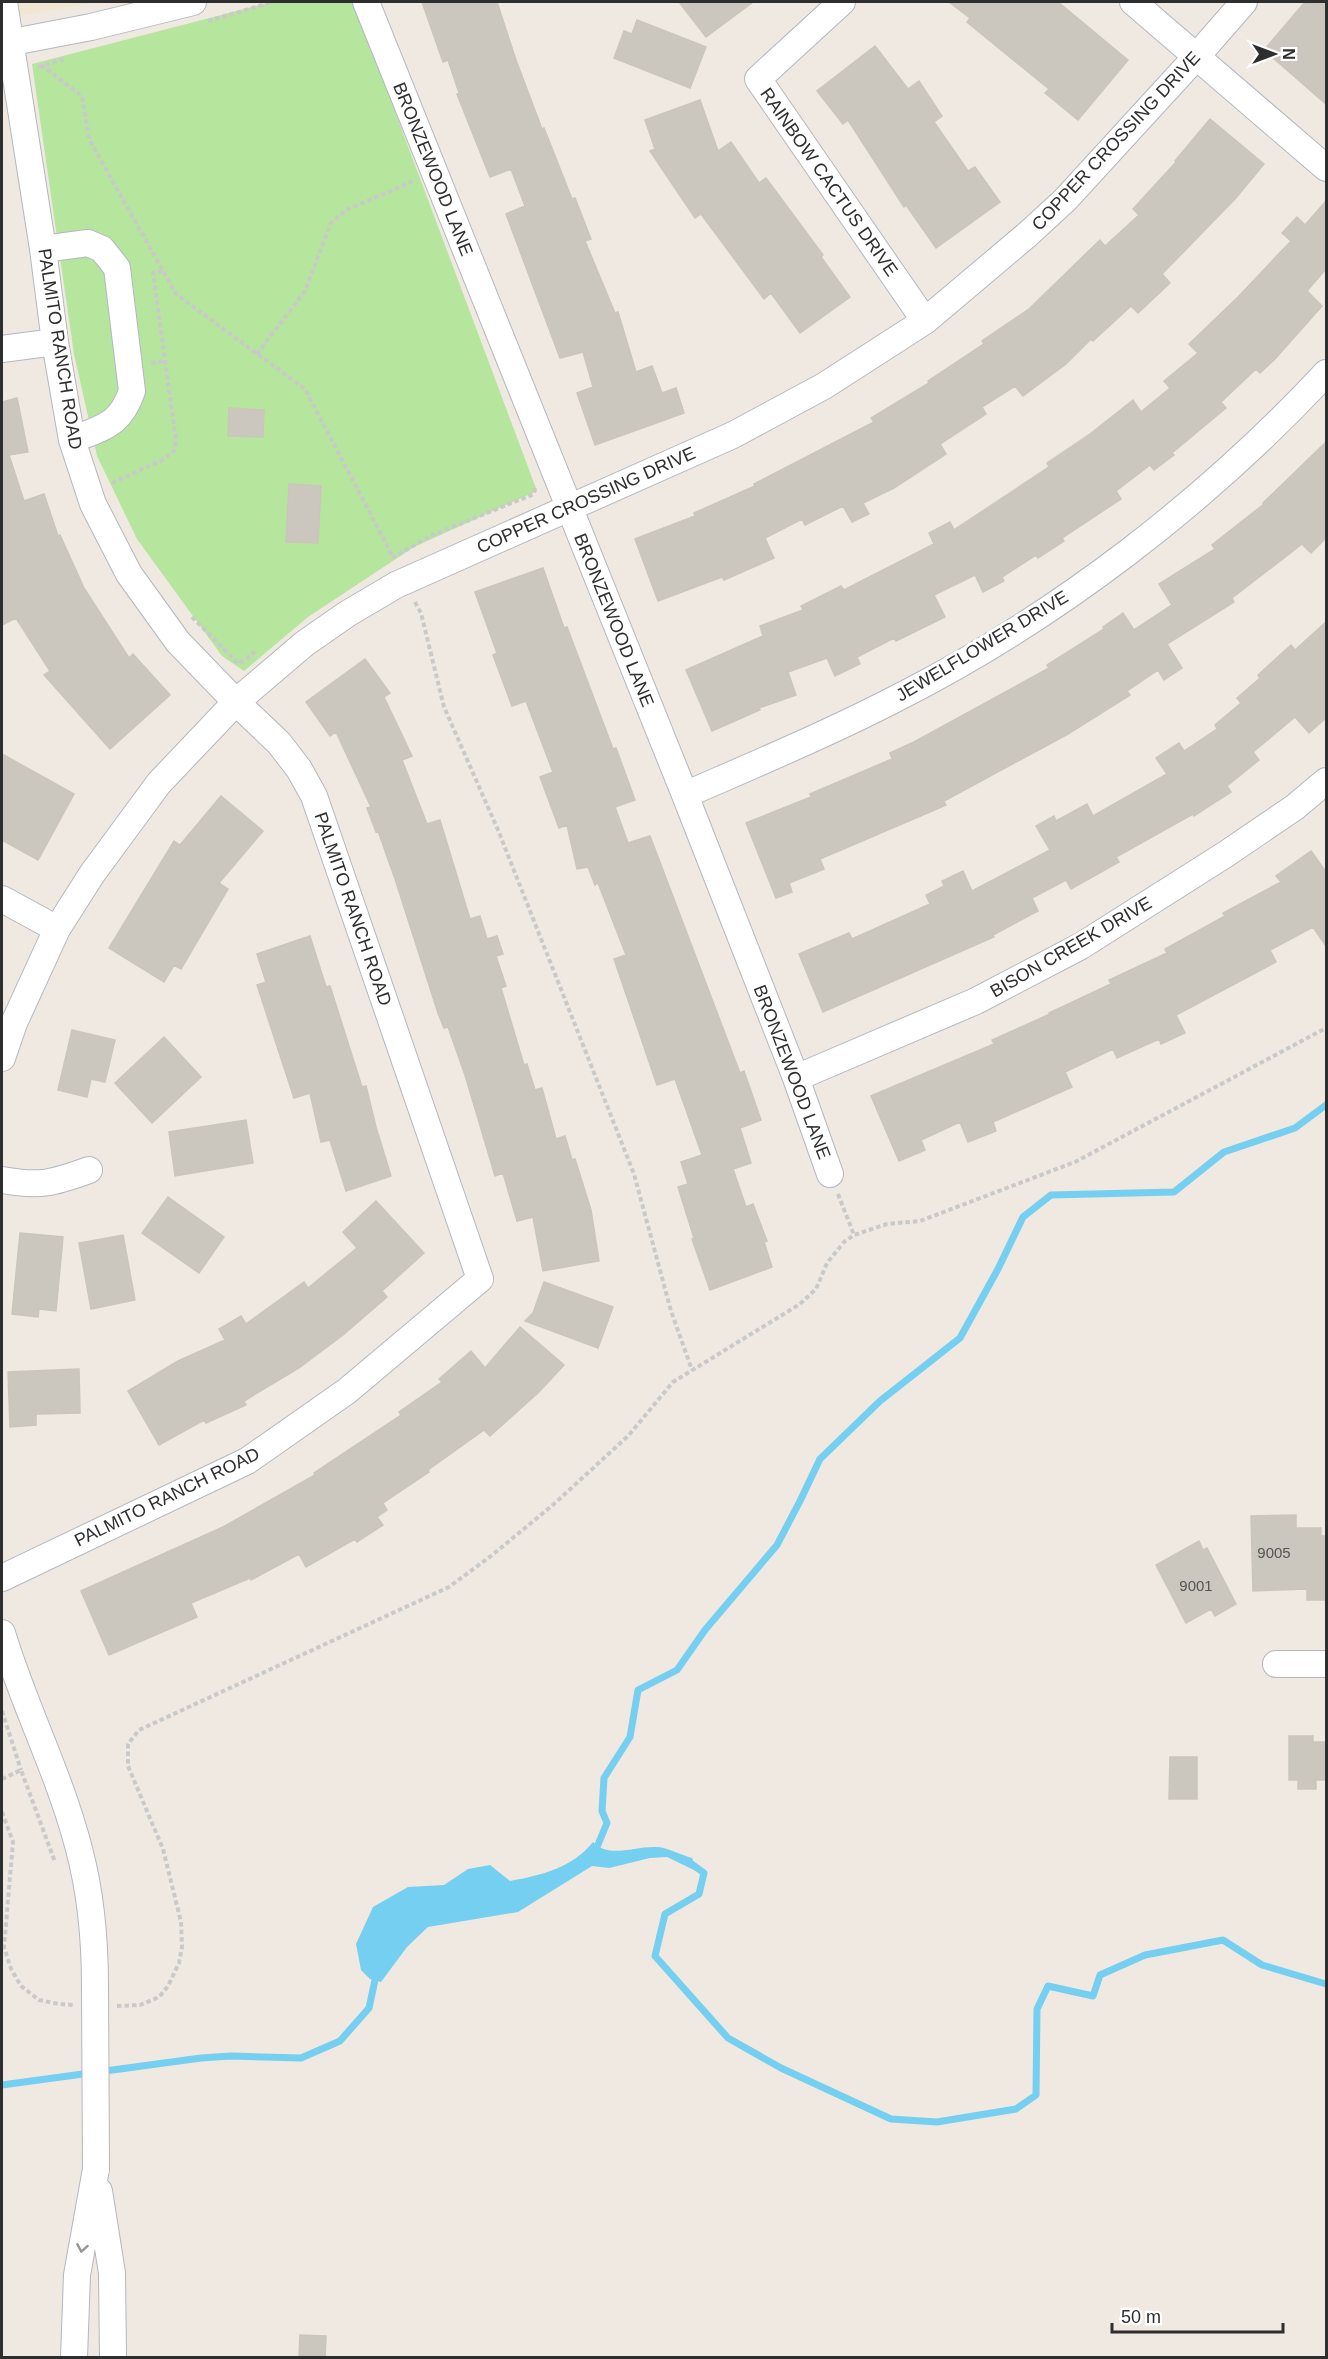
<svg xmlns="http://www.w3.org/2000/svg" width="1328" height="2359" font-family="Arial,sans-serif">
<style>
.education{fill:#f0e6d1}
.green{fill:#b6e59e}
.water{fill:#75cff0}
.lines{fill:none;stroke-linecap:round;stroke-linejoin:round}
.stream{stroke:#75cff0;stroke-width:7}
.building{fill:#cbc7bf;stroke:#cbc5ba;stroke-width:1.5}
.minor-casing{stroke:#b4b7c1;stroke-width:28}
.path{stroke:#c9c9c9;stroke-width:4;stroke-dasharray:4.5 3;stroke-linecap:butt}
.minor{stroke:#fff;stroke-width:26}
.minor-bridge-casing{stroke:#b4b7c1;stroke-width:28;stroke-linecap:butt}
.minor-bridge{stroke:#fff;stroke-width:26}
.oneway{stroke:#969696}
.labels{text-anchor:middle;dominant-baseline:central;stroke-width:6;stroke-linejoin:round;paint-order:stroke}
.number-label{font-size:15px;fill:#555452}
.street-label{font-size:18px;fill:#2e2e2e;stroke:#fff}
</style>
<rect width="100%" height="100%" fill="#efe9e1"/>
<!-- education -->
<path class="education" d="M 2,2 L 95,2 L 2,19 Z"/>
<!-- green -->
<path class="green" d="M 271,2 L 354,2 L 537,491 L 414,547 L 308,617 L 244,671 L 222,656 L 137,539 L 97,456 L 74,354 L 32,64 Z"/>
<!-- water -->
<path class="water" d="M 593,1842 C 609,1859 634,1846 656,1847 C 667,1847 681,1855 692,1858 L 698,1872 L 667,1857 L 650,1858 L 609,1868 L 592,1866 L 518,1912 L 428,1927 L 407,1947 L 381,1982 L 370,1979 L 361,1970 L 356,1944 L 373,1907 L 408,1887 L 444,1885 L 468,1869 L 490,1865 L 510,1881 C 542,1875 572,1868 593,1842 Z"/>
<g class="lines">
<!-- stream -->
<path class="stream" d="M 592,1853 L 597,1847 L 607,1823 L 602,1811 L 604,1778 L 630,1737 L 638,1690 L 677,1670 L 705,1630 L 777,1545 L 800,1501 L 820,1459 L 880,1401 L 960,1338 L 998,1269 L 1023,1217 L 1051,1195 L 1174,1192 L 1224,1152 L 1295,1128 L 1326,1105
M 689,1862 L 704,1873 L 699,1894 L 665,1914 L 655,1956 L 728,2038 L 781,2068 L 891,2119 L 937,2122 L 1016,2109 L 1036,2095 L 1037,2009 L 1048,1986 L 1093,1996 L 1100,1975 L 1145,1955 L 1223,1940 L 1262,1965 L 1326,1984
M 2,2085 L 201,2058 L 231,2056 L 301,2058 L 340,2041 L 369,2008 L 375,1980 L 374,1972"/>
</g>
<!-- building -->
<path class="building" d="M 422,2 L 497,2 L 516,60 L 542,129 L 544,128 L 572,199 L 575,198 L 591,239 L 585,241 L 615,313 L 618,312 L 636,372 L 652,366 L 662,393 L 676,388 L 684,413 L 595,445 L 577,393 L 593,387 L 583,352 L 560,358 L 506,214 L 525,206 L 511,169 L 490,177 L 457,94 L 459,93 L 448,60 L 443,62 Z
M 679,2 L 753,2 L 706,37 Z
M 949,2 L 1058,2 L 1128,60 L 1078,120 L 1045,93 L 1049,89 L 967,22 L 970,18 Z
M 1305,2 L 1326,2 L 1326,104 L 1264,50 Z
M 637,20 L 706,47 L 690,88 L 614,58 L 624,31 L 632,34 Z
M 875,46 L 908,89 L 919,81 L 942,116 L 934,122 L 968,171 L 975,167 L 1000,202 L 936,248 L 906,205 L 904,207 L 848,120 L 843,124 L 817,91 Z
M 700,100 L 718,151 L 731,142 L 759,183 L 766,178 L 823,255 L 821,257 L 850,297 L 800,333 L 771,293 L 764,299 L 701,214 L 695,218 L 650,151 L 655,149 L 645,120 Z
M 1210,119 L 1264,164 L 1235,199 L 1162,274 L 1170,283 L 1138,313 L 1131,306 L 1093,341 L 1091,339 L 1066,364 L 1023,396 L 1015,386 L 982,407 L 986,414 L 940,444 L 946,454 L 894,488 L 863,503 L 869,514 L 852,522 L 843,506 L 805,525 L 802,519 L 765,538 L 774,558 L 724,580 L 722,577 L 658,601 L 635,539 L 695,516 L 694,513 L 755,486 L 754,484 L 874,422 L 871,418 L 929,383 L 928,381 L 984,344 L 982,341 L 1029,309 L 1100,240 L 1105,246 L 1139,215 L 1133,209 L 1176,162 L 1175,161 Z
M 1326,201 L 1326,269 L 1307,291 L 1322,306 L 1275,359 L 1260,373 L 1256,369 L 1221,402 L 1226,408 L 1172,453 L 1174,455 L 1154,470 L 1150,465 L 1116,491 L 1121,499 L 1062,538 L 1064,541 L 1038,558 L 1036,555 L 1002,577 L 1004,581 L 983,592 L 975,575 L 934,595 L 945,617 L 896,641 L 894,638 L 857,657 L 860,664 L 835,676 L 827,658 L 788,672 L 796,695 L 759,708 L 760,710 L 712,731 L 686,670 L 763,636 L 760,626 L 803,610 L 801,606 L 841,586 L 844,590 L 934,544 L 929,533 L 950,522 L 954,530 L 1049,467 L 1047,463 L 1090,434 L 1133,400 L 1141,412 L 1170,388 L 1164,381 L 1198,353 L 1189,344 L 1238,297 L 1291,241 L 1282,233 L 1297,217 L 1305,225 Z
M 17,398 L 28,452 L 9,455 L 24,501 L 44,494 L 58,536 L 60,535 L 84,588 L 129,658 L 133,654 L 170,695 L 110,749 L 44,675 L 50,671 L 16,618 L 2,625 L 2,402 Z
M 229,408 L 264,410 L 263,437 L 228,436 Z
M 1326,442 L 1326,538 L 1311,553 L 1302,544 L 1232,598 L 1234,602 L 1167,644 L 1182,668 L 1164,680 L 1158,670 L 1127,691 L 1130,695 L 1068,734 L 944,801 L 946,805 L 820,859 L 824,869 L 789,883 L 792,892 L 776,898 L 746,823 L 811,797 L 810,794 L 892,759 L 890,753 L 914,742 L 1049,668 L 1047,665 L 1104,629 L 1103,627 L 1123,613 L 1134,630 L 1172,605 L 1159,584 L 1215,549 L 1212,545 L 1264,504 L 1263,503 Z
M 289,484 L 321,486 L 318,543 L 286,542 Z
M 543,568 L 564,628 L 567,627 L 613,749 L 616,748 L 635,800 L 615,807 L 628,843 L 650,836 L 740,1073 L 744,1071 L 761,1120 L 740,1128 L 751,1163 L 733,1169 L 746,1207 L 753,1204 L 767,1241 L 764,1242 L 772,1267 L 710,1290 L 692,1239 L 694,1238 L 678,1187 L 688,1184 L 681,1162 L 702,1155 L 675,1079 L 657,1085 L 614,959 L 626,955 L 598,883 L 595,885 L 588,867 L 577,869 L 567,825 L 559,828 L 540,777 L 553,772 L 526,701 L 512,706 L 493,655 L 497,653 L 475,592 Z
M 1326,622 L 1326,718 L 1309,733 L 1295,717 L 1253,752 L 1259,760 L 1227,786 L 1231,792 L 1194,816 L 1193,814 L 1116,857 L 1119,862 L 1071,889 L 1066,880 L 1032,898 L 1038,911 L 993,935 L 994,937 L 823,1012 L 799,954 L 849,933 L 852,939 L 930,904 L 926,895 L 944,886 L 942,881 L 963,871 L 972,891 L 1050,850 L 1036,826 L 1054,816 L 1056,821 L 1087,804 L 1093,816 L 1167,774 L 1156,758 L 1179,743 L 1184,751 L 1217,729 L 1215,725 L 1241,703 L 1237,698 L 1260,678 L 1258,675 L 1291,645 L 1295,650 Z
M 365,659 L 390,693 L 384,697 L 412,756 L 402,760 L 427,824 L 440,820 L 470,919 L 480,916 L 487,939 L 497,936 L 503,954 L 496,956 L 506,986 L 501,988 L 524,1065 L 527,1064 L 535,1090 L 542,1088 L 556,1139 L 565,1136 L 572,1160 L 575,1159 L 591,1210 L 599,1261 L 543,1271 L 533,1217 L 517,1221 L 503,1173 L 495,1176 L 465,1075 L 448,1027 L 444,1028 L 438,1013 L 395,879 L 378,831 L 376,832 L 367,808 L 371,807 L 336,732 L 330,736 L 306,702 Z
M 2,754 L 74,794 L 38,860 L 2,840 Z
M 221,796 L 263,831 L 219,883 L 228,889 L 181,969 L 174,965 L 164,982 L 109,948 L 174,841 L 180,845 Z
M 1311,851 L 1326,872 L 1326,946 L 1313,927 L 1270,950 L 1276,962 L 1176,1015 L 1185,1033 L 1161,1044 L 1159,1039 L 1117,1058 L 1113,1049 L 1065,1072 L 1072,1087 L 993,1122 L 996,1131 L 968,1142 L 960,1122 L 921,1140 L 925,1150 L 899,1161 L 871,1096 L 994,1044 L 992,1040 L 1050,1014 L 1049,1013 L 1111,984 L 1109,980 L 1167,953 L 1165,949 L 1225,916 L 1223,913 L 1281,882 L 1276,876 Z
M 310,936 L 326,987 L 330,986 L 362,1087 L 366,1086 L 376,1127 L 391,1176 L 346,1191 L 330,1140 L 321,1142 L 310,1093 L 294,1098 L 257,985 L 266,982 L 257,954 Z
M 72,1030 L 115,1040 L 105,1082 L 91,1079 L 87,1097 L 58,1090 Z
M 164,1037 L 201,1077 L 152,1123 L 115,1083 Z
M 246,1120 L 253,1163 L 175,1176 L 169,1132 Z
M 168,1197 L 224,1237 L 199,1273 L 142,1233 Z
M 376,1201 L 424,1253 L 382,1291 L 387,1297 L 343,1335 L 299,1368 L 244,1401 L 246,1405 L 206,1423 L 204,1420 L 159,1445 L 128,1391 L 178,1361 L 225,1340 L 219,1329 L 241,1316 L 246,1324 L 304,1282 L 308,1288 L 357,1248 L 343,1232 Z
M 20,1233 L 63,1237 L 56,1311 L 39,1309 L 38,1317 L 12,1314 Z
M 123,1235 L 135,1300 L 91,1309 L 79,1243 Z
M 544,1282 L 613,1307 L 598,1348 L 525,1321 L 533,1313 Z
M 520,1327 L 564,1365 L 539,1392 L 490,1436 L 484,1430 L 428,1470 L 429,1472 L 383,1503 L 387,1510 L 377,1517 L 383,1525 L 357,1542 L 355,1539 L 306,1567 L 299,1554 L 251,1580 L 250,1578 L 191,1603 L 197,1617 L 109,1655 L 81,1591 L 223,1527 L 315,1475 L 314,1473 L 401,1415 L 399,1412 L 442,1382 L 439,1379 L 471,1351 L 485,1368 Z
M 79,1369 L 80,1413 L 36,1414 L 36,1425 L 10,1427 L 8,1372 Z
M 1296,1515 L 1296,1528 L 1321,1528 L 1321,1536 L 1326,1536 L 1326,1600 L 1307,1600 L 1307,1589 L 1253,1591 L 1251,1516 Z
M 1199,1541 L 1203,1550 L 1207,1548 L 1236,1604 L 1215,1616 L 1211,1609 L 1186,1623 L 1156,1565 Z
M 1289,1736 L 1313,1736 L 1313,1742 L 1325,1742 L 1326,1744 L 1326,1780 L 1316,1780 L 1316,1789 L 1298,1789 L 1298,1780 L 1289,1780 Z
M 1170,1757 L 1197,1757 L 1197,1799 L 1169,1799 Z
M 300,2335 L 326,2336 L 325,2358 L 299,2358 Z"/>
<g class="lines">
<!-- minor casing -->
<g class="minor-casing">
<path id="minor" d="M 366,2 L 685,795 L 796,1078 L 830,1174
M 842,2 L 758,79 L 925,321
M 1133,2 L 1326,168
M 2,44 L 91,27 L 193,2
M 43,249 L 88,243 L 102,249 L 117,268 L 132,391 C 120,426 103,427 72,440
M 2,349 L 55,342
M 685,795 C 758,763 832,732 903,695 C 1059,615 1207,501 1326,373
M 2,899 L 57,929
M 2,1058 L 14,1023 L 57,929 L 92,874 L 159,783 L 236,702 L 304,644 L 347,614 L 396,585 L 733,435 L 824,386 L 925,321 L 1028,234 L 1065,200 L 1196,57 L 1244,2
M 796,1078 L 976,1001 L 1081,946 L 1226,854 L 1295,807 L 1326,781
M 2,1180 C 40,1187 53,1183 89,1170
M 2,1578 L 247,1461 L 347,1391 L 480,1279 L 314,796 L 299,769 L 279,743 L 236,702 L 178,642 L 129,574 L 93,504 L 72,440 L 55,342 L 43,249 L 4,2
M 2,1633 C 24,1706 60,1775 79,1849 C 91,1894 95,1940 95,1986
M 1276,1664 L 1326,1664
M 99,2191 L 112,2273 L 113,2358
M 74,2358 L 77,2275 L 96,2169"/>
</g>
<!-- path -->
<path class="path" d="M 208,21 L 273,2
M 41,65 L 82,96 L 89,139 L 176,294 L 305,389 L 393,557
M 38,67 L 64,59
M 257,354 L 305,291 L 331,223 L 346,210 L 414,181
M 151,363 L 165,361
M 112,483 L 162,460 L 174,451 L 176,440 L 153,273 L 163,271
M 392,558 L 430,536 L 534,494 L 535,487
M 415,602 L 421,613 L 444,707 L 498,830 L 634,1174 L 671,1311 L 692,1370
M 192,617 L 239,664 L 257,650
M 838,1194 L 854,1235
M 2,1711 L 21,1770
M 2,1779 L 21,1770 L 55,1862
M 2,1812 L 13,1842 L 4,1947 L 11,1969 L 21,1986 L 39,2000 L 59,2004 L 74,2005
M 117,2006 L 140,2005 L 159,1997 L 168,1986 L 179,1963 L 182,1947 L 181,1922 L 163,1849 L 128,1766 L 128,1744 L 139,1730 L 449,1587 L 491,1556 L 554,1504 L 628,1436 L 673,1382 L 800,1304 L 816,1289 L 827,1263 L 844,1242 L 854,1235 L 887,1224 L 920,1221 L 1075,1162 L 1326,1028"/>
<!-- minor -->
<use href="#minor" class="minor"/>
<!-- minor-bridge casing -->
<g class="minor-bridge-casing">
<path id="minor-bridge" d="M 95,1986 L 96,2169"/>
</g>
<!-- minor-bridge -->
<use href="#minor-bridge" class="minor-bridge"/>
</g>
<!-- one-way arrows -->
<defs><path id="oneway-chevron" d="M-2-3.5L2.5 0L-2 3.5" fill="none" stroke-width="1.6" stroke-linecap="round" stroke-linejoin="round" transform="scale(1.5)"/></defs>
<use class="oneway" href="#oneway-chevron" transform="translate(82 2248) rotate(100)"/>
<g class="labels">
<!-- number labels -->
<g class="number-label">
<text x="1274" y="1552">9005</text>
<text x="1196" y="1585">9001</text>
</g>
<!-- street labels -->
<g class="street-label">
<text transform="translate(1116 141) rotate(-47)">COPPER CROSSING DRIVE</text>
<text transform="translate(433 169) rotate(68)">BRONZEWOOD LANE</text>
<text transform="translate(829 182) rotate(55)">RAINBOW CACTUS DRIVE</text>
<text transform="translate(60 349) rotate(81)">PALMITO RANCH ROAD</text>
<text transform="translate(586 500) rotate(-24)">COPPER CROSSING DRIVE</text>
<text transform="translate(614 620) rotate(68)">BRONZEWOOD LANE</text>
<text transform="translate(982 646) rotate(-31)">JEWELFLOWER DRIVE</text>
<text transform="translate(353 909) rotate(71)">PALMITO RANCH ROAD</text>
<text transform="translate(1071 947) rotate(-30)">BISON CREEK DRIVE</text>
<text transform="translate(792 1072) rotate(69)">BRONZEWOOD LANE</text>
<text transform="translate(167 1497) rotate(-26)">PALMITO RANCH ROAD</text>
</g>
</g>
<!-- border -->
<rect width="1328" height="2359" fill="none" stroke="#2e2e2e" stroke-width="6"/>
<!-- north arrow -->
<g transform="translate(1274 54) rotate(90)" stroke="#ffffff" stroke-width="4.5" paint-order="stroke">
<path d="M0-4.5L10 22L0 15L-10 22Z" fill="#2e2e2e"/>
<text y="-9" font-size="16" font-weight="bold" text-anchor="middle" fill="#2e2e2e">N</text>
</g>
<!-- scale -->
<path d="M1112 2323v9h171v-9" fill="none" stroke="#2e2e2e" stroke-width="3"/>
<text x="1121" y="2323" font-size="18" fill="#2e2e2e" stroke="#ffffff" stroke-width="4.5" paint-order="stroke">50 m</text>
</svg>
